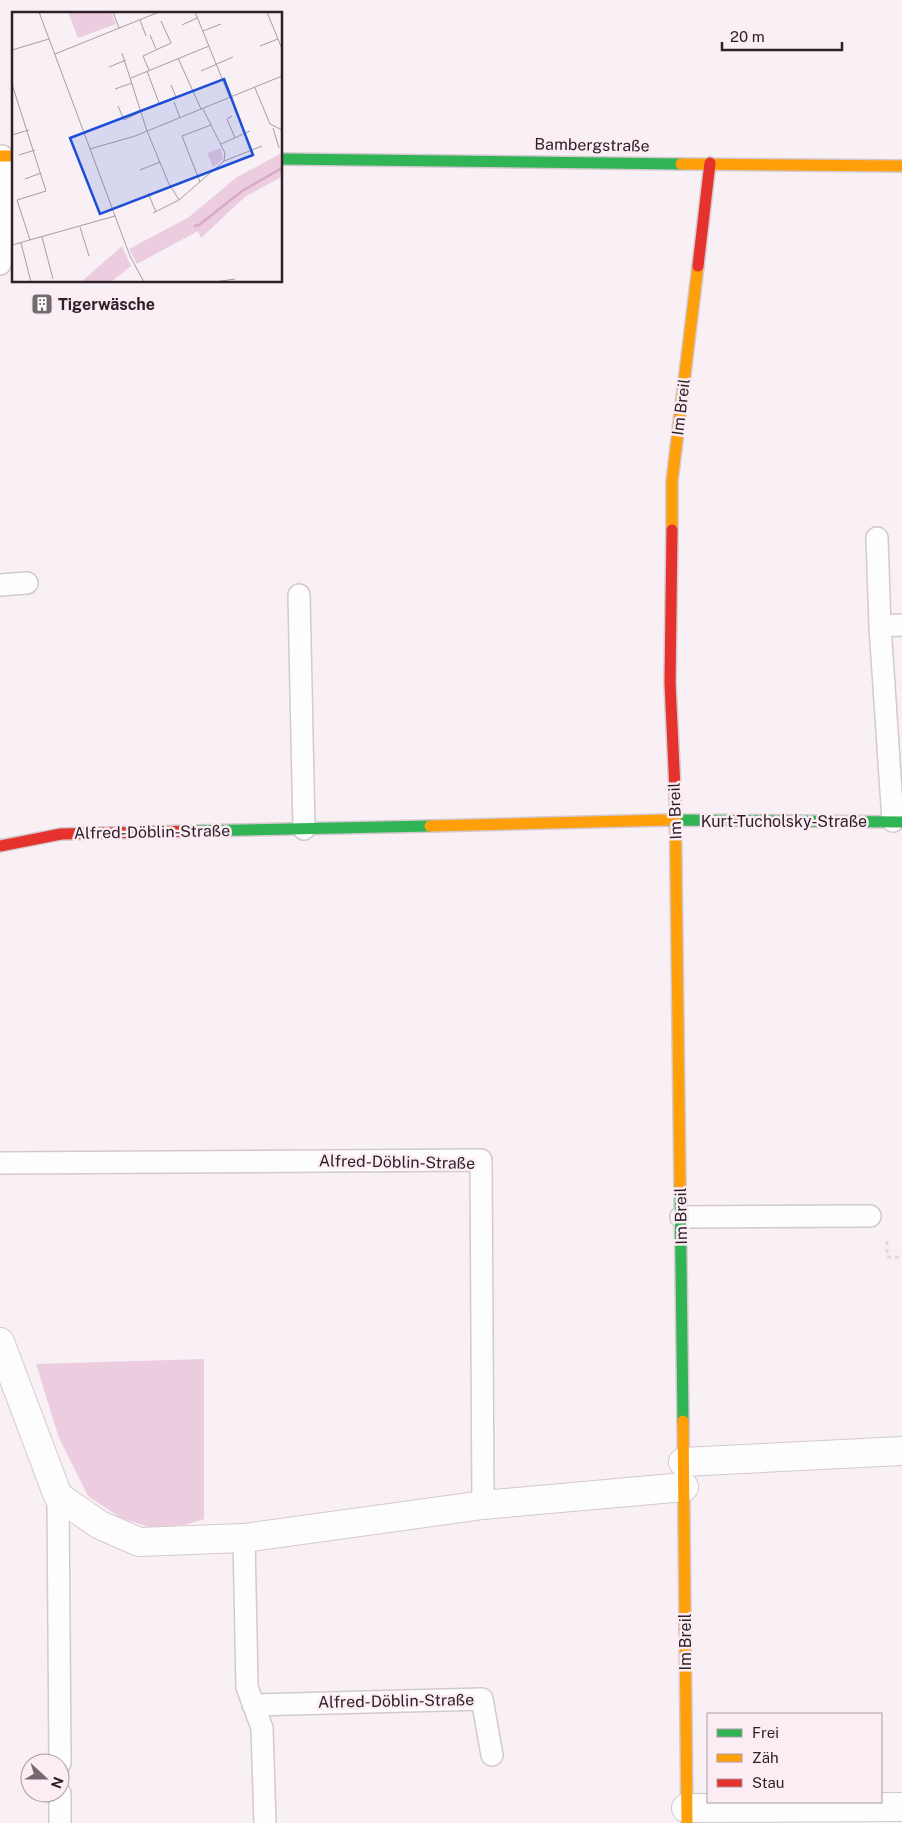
<svg xmlns="http://www.w3.org/2000/svg" width="902" height="1823" font-family="'Public Sans',sans-serif">
<style>
.green{fill:#eccddf}
.lines{fill:none;stroke-linecap:round;stroke-linejoin:round}
.lane-casing{stroke:#d3c9ce;stroke-width:24}
.street-casing{stroke:#d3c9ce;stroke-width:30}
.fast-casing{stroke:#d3c9ce;stroke-width:14}
.slow-casing{stroke:#d3c9ce;stroke-width:14}
.jam-casing{stroke:#d3c9ce;stroke-width:14}
.path{stroke:#dedbdc;stroke-width:3;stroke-dasharray:4 4;stroke-linecap:butt}
.lane{stroke:#fefdfe;stroke-width:21}
.street{stroke:#fefdfe;stroke-width:28}
.fast{stroke:#30b455;stroke-width:11}
.slow{stroke:#ff9f0a;stroke-width:11}
.jam{stroke:#e5322d;stroke-width:11}
.labels{text-anchor:middle;dominant-baseline:central;stroke-width:5;stroke-linejoin:round;paint-order:stroke}
.street-label{font-size:16px;fill:#2e2128;stroke:#fcedf5}
.poi-label{font-size:16px;font-weight:bold;fill:#2e2128;stroke:#fcedf5;text-anchor:start}
.inset-river{fill:none;stroke:#d9a9c5;stroke-width:2.5}
.inset-road{fill:none;stroke:#a79da3;stroke-width:1}
.view{fill:#1d4ed8;fill-opacity:0.15;stroke:#1d4ed8;stroke-width:2.5}
.inset-edge{fill:none;stroke:#2e2128;stroke-width:2.5}
</style>
<rect width="100%" height="100%" fill="#f8f0f5"/>
<!-- green -->
<path class="green" d="M 204,1359 L 204,1519 L 185,1525 L 149,1527 L 121,1518 L 88,1496 L 59,1438 L 36,1364 Z"/>
<g class="lines">
<!-- lane casing -->
<g class="lane-casing">
<path id="lane" d="M 0,264 L 2,156
M 877,538 L 880,626
M 0,585 L 27,583
M 299,595 L 304,829
M 893,821 L 880,626 L 902,625
M 0,1163 L 481,1160 L 483,1505
M 681,1217 L 870,1216
M 58,1496 L 60,1763
M 244,1538 L 247,1687 L 262,1728 L 265,1823
M 253,1705 L 482,1699 L 492,1755
M 60,1793 L 60,1823"/>
</g>
<!-- street casing -->
<g class="street-casing">
<path id="street" d="M 0,1342 L 58,1496 L 100,1525 L 139,1542 L 244,1538 L 483,1505 L 684,1487
M 683,1462 L 902,1451
M 686,1808 L 902,1807"/>
</g>
<!-- fast casing -->
<g class="fast-casing">
<path id="fast" d="M 281,159 L 681,164
M 668,820 L 902,822
M 194,831 L 430,826
M 680,1186 L 683,1421"/>
</g>
<!-- slow casing -->
<g class="slow-casing">
<path id="slow" d="M 0,156 L 14,156
M 681,164 L 902,166
M 672,530 L 672,481 L 698,266
M 675,790 L 680,1186
M 430,826 L 668,820
M 683,1421 L 687,1823"/>
</g>
<!-- jam casing -->
<g class="jam-casing">
<path id="jam" d="M 698,266 L 710,163
M 672,530 L 670,683 L 675,790
M 0,846 L 61,834 L 194,831"/>
</g>
<!-- path -->
<path class="path" d="M 887,1241 L 887,1257 L 902,1257"/>
<!-- lane -->
<use href="#lane" class="lane"/>
<!-- street -->
<use href="#street" class="street"/>
<!-- fast -->
<use href="#fast" class="fast"/>
<!-- slow -->
<use href="#slow" class="slow"/>
<!-- jam -->
<use href="#jam" class="jam"/>
</g>
<!-- icons -->
<defs>
<g id="building-square" transform="scale(1.125)"><rect x="-9" y="-9" width="18" height="18" rx="4" fill="#756970" stroke="#fcedf5"/><path d="M-4-6H4V6H1V3H-1V6H-4ZM-2.5-4.3h1.7v1.8h-1.7ZM.8-4.3h1.7v1.8H.8ZM-2.5-1h1.7V.8h-1.7ZM.8-1h1.7V.8H.8Z" fill="#fff"/></g>
</defs>
<g fill-rule="evenodd">
<use href="#building-square" x="42" y="304"/>
</g>
<g class="labels">
<!-- street labels -->
<g class="street-label">
<text transform="translate(592 145) rotate(1)">Bambergstraße</text>
<text transform="translate(681 407) rotate(-83)">Im Breil</text>
<text transform="translate(675 811) rotate(-92)">Im Breil</text>
<text x="784" y="821">Kurt-Tucholsky-Straße</text>
<text transform="translate(152 832) rotate(-1)">Alfred-Döblin-Straße</text>
<text transform="translate(397 1162) rotate(1)">Alfred-Döblin-Straße</text>
<text transform="translate(681 1216) rotate(-91)">Im Breil</text>
<text transform="translate(685 1642) rotate(-90)">Im Breil</text>
<text transform="translate(396 1701) rotate(-1)">Alfred-Döblin-Straße</text>
</g>
<!-- poi labels -->
<g class="poi-label">
<text x="58" y="304">Tigerwäsche</text>
</g>
</g>
<!-- overview -->
<g transform="translate(12 12)">
<rect width="270" height="270" fill="#f8f0f5"/>
<path d="M 56,0 L 99,0 L 104,12 L 66,26 ZM 209,136 L 211,147 L 201,155 L 195,141 ZM 270,141 L 270,165 L 234,184 L 189,226 L 186,219 L 125,252 L 117,237 L 177,205 L 225,165 ZM 110,234 L 119,254 L 99,270 L 69,270 Z" fill="#eccddf"/>
<path class="inset-river" d="M 182,214 L 187,213 L 230,179 L 270,156"/>
<path class="inset-road" d="M 27,0 L 118,244 L 132,270M 101,0 L 107,16M 183,0 L 218,86M 255,0 L 270,37M 128,8 L 134,24M 170,13 L 185,6M 191,19 L 209,12M 138,23 L 144,37M 248,34 L 266,27M 0,38 L 37,27M 110,41 L 135,119 L 156,170 L 167,188 L 212,149 L 213,141 L 191,97M 43,42 L 147,0M 166,46 L 189,97M 97,55 L 114,48M 137,58 L 131,44 L 159,31 L 149,9M 135,59 L 147,91M 189,59 L 221,45M 119,66 L 197,34M 0,72 L 34,179 L 5,188 L 18,228M 243,76 L 258,112 L 270,118M 103,77 L 120,71M 162,90 L 168,106M 106,94 L 112,108 L 128,100M 128,99 L 164,85 L 159,73M 220,104 L 215,107 L 223,126M 261,116 L 267,136M 0,123 L 17,118M 209,132 L 238,119M 78,137 L 123,124 L 270,64M 7,143 L 23,138M 212,149 L 250,134M 128,158 L 148,150M 13,167 L 29,161M 188,170 L 170,124 L 199,113M 136,181 L 144,200M 141,201 L 167,188M 68,215 L 77,244M 30,225 L 41,267M 9,231 L 19,270M 0,233 L 103,204M 202,270 L 223,267"/>
<path class="view" d="M 212,67 L 241,143 L 88,202 L 58,126 Z"/>
<rect width="270" height="270" class="inset-edge"/>
</g>
<!-- legend -->
<rect x="707" y="1713" width="175" height="90" fill="#fcedf5" stroke="#aa9ba3"/>
<rect x="717" y="1729" width="25" height="8" fill="#30b455" stroke="#aa9ba3"/>
<text x="752" y="1738" font-size="15" fill="#2e2128">Frei</text>
<rect x="717" y="1754" width="25" height="8" fill="#ff9f0a" stroke="#aa9ba3"/>
<text x="752" y="1763" font-size="15" fill="#2e2128">Zäh</text>
<rect x="717" y="1779" width="25" height="8" fill="#e5322d" stroke="#aa9ba3"/>
<text x="752" y="1788" font-size="15" fill="#2e2128">Stau</text>
<!-- north arrow -->
<g transform="translate(45 1778) rotate(111)"><circle r="24" fill="#fcedf5" stroke="#aa9ba3"/>
<path d="M0-4L9 19L0 12L-9 19Z" fill="#756970"/>
<text y="-8" font-size="14" font-weight="bold" text-anchor="middle" fill="#2e2128">N</text>
</g>
<!-- scale -->
<path d="M722 42v8h120v-8" fill="none" stroke="#2e2128" stroke-width="2.5"/>
<text x="730" y="42" font-size="15" fill="#2e2128" stroke="#fcedf5" stroke-width="4" paint-order="stroke">20 m</text>
</svg>
